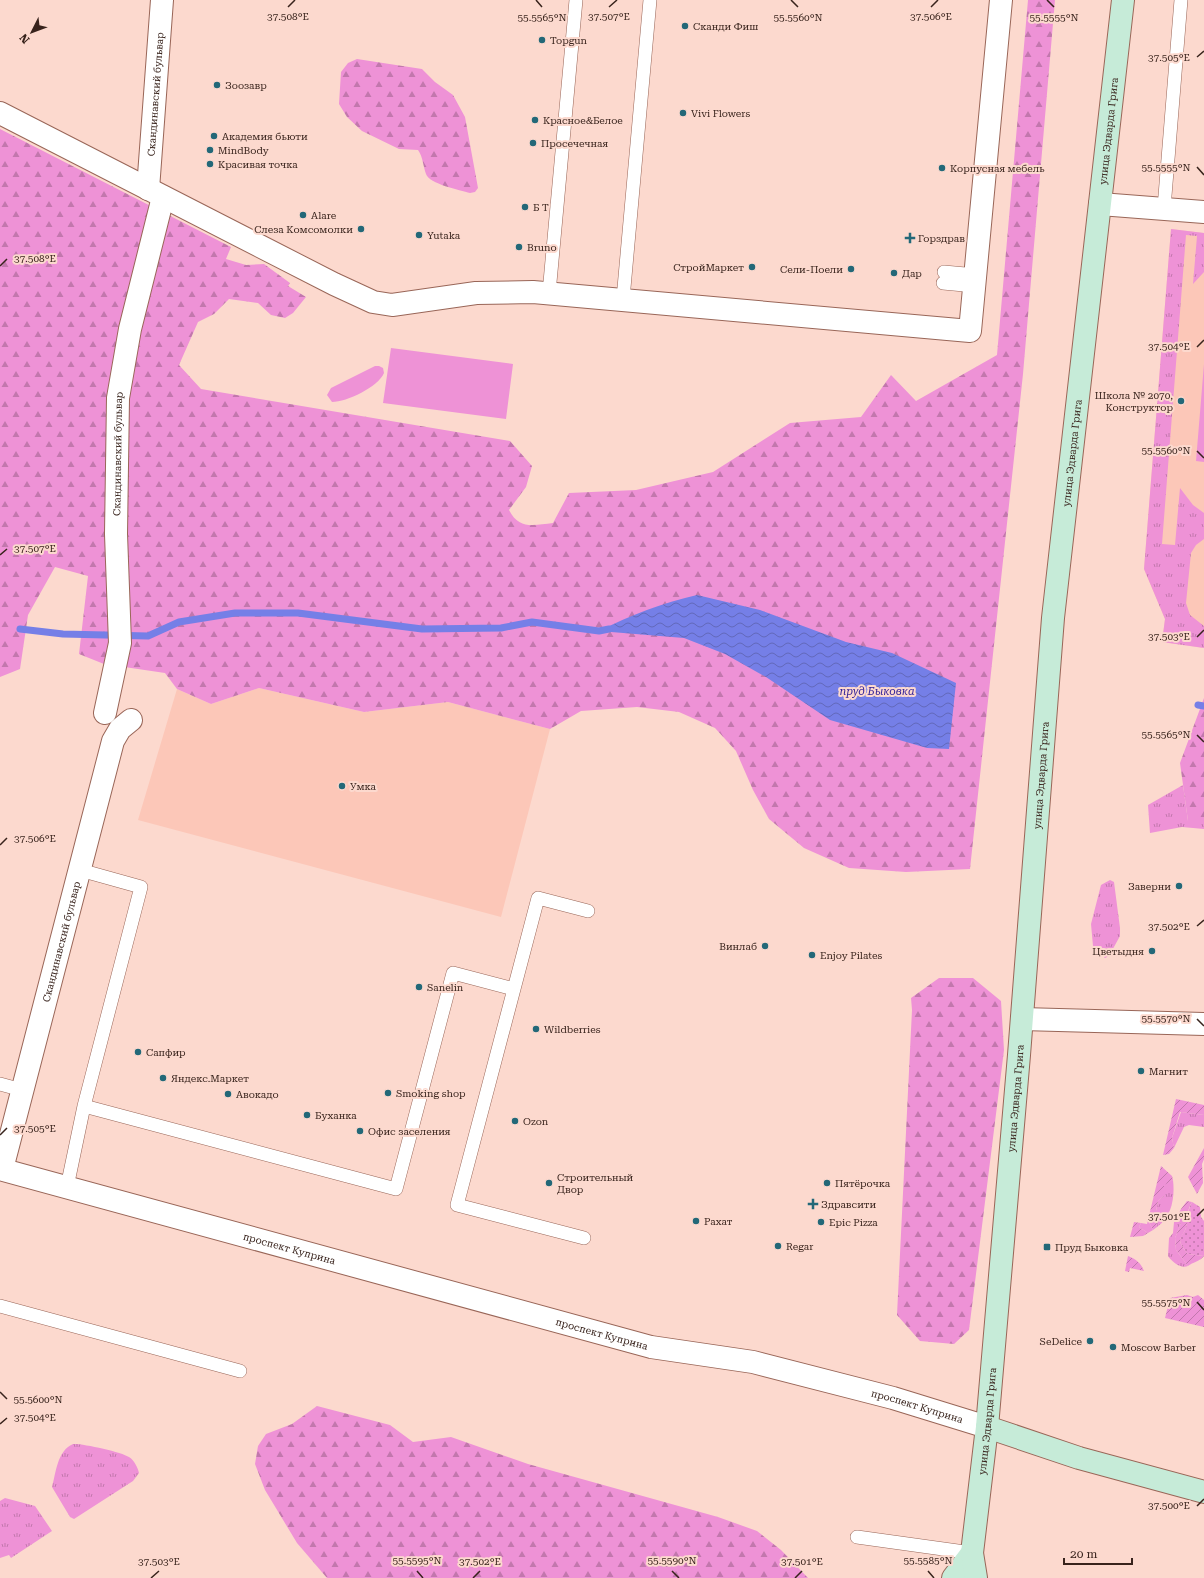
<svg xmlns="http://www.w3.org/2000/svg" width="1204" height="1578" font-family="'Roboto Serif',serif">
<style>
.built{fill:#fcc7b8}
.grass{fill:url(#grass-tufts)}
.forest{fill:url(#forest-firs)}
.park{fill:url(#park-dots)}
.garden{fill:url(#garden-furrows)}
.pitch{fill:#ee92d6}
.water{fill:url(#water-waves)}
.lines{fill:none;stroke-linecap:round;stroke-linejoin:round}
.stream{stroke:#757fe7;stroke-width:7}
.lane-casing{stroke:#996658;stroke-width:14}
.street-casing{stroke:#996658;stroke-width:24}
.secondary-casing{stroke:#996658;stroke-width:24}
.lane{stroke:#fff;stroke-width:13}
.street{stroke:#fff;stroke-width:22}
.secondary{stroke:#c6ebd8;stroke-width:22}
.ticks{fill:none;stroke:#38231c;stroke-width:1.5}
.poi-dot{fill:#236878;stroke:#fcd9ce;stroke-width:1.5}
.labels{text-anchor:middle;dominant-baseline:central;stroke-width:4;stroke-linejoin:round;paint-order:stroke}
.poi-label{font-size:10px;fill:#38231c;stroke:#fcd9ce;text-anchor:start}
.street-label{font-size:10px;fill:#38231c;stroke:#fcd9ce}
.water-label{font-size:11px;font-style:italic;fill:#2c1c97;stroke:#fcd9ce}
.ticks-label{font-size:10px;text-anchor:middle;fill:#38231c;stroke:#fcd9ce;stroke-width:4;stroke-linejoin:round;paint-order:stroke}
</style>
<defs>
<pattern id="grass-tufts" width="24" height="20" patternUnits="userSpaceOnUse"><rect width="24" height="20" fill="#ee92d6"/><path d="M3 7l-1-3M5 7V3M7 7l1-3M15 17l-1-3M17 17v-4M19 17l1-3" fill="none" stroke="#c277ad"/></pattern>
<pattern id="forest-firs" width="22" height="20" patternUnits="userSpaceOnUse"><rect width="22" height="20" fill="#ee92d6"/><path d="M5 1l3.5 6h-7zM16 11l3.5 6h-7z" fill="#c277ad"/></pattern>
<pattern id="park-dots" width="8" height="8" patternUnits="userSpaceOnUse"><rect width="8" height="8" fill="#ee92d6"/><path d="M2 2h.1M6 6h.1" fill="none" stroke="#c277ad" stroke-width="1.8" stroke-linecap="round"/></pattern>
<pattern id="garden-furrows" width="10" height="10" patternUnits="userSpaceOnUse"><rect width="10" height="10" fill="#ee92d6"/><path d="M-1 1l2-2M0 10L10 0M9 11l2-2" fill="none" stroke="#c277ad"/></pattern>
<pattern id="water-waves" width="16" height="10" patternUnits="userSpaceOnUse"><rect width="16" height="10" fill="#757fe7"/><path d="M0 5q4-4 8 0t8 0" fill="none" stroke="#6168ba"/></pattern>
</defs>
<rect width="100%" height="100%" fill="#fcd9ce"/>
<!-- built -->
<path class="built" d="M 1171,229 L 1204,233 L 1204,648 L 1162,642 L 1165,619 L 1144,569 Z
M 259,688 L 364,712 L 448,702 L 550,729 L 501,917 L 138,820 L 177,689 L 211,704 Z"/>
<!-- grass -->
<path class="grass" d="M 1171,229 L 1204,233 L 1204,272 L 1193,284 L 1197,236 L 1186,235 L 1162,544 L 1175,545 L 1180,488 L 1193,505 L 1204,513 L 1204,539 L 1196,545 L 1191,553 L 1186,603 L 1190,615 L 1204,626 L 1204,648 L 1162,642 L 1165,619 L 1144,569 Z
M 1183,785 L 1188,821 L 1204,821 L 1204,829 L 1182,827 L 1150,833 L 1148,805 Z
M 1110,880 L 1114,882 L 1120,928 L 1120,936 L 1109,956 L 1105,958 L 1093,946 L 1091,924 L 1101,885 Z
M 1181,1112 L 1204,1115 L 1204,1127 L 1189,1125 L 1184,1127 L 1174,1148 L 1172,1138 Z
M 1173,1180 C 1175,1197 1172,1217 1157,1227 L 1156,1211 L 1158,1201 L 1164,1196 L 1164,1184 Z
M 1181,1209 L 1181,1223 L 1175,1238 L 1176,1250 L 1188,1266 C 1181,1269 1172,1262 1168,1256 L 1169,1238 L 1173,1233 L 1174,1222 Z
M 1148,1220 L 1153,1230 L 1148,1233 L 1139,1227 L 1141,1223 L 1147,1224 Z
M 73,1444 C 81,1443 122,1452 129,1457 C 134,1460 138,1468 139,1473 L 133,1481 L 74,1519 L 70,1517 L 52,1487 C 56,1473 57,1451 73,1444 Z
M 5,1498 L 35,1506 L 52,1531 L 11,1558 L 9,1555 L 0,1558 L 0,1501 Z"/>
<!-- forest -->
<path class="forest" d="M 1028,0 L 1055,0 L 1023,374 L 970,869 L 906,872 L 849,868 L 804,848 L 769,819 L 753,790 L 736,751 L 715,728 L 679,712 L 637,707 L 581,711 L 550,729 L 448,702 L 364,712 L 259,688 L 211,704 L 177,689 L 165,673 L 104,664 L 79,654 L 88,576 L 55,567 L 28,615 L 20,669 L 0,677 L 0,129 L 231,247 L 226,259 L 246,265 L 264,264 L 290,283 L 288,286 L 306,297 L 293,313 L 285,318 L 271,315 L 258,303 L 229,299 L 214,314 L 198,322 L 179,365 L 201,389 L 510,441 L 532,466 L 526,487 L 509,510 C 519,530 534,525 553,523 L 569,493 L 636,490 L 713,472 L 790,423 L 861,417 L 891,375 L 916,401 L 997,355 Z
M 357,59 L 422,69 L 435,82 L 453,95 L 465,117 L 478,188 L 475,192 L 470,193 C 460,190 429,184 426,174 C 423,166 423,157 418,150 L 399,149 L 362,131 L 347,117 L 339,104 L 341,72 L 348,63 Z
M 1204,698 L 1204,821 L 1188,821 L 1180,763 Z
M 939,978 L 973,978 L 1001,1001 L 1004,1050 L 969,1330 L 954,1344 L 920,1341 L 897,1315 L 912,1010 L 911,998 Z
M 317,1406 L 390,1425 L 413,1442 L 451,1437 L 528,1464 L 718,1517 L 757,1531 L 781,1550 L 808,1578 L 327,1578 L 297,1543 L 265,1490 L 255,1464 L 258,1446 L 266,1434 L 292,1424 Z"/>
<!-- park -->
<path class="park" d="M 1192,1202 L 1200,1207 L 1201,1217 L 1204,1221 L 1204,1256 L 1188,1254 C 1172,1235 1185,1239 1187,1223 C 1188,1214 1188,1210 1192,1202 Z"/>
<!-- garden -->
<path class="garden" d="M 1176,1099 L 1204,1105 L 1204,1115 L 1180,1112 L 1172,1138 L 1174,1148 L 1169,1154 L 1163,1155 Z
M 1204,1148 L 1204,1159 L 1202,1164 L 1203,1183 L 1197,1194 L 1188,1177 Z
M 1161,1166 L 1172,1176 L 1173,1180 L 1164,1185 L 1164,1196 L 1158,1201 L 1156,1211 L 1157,1227 L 1153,1230 L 1148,1220 Z
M 1187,1201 L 1192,1202 C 1187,1211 1188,1213 1187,1223 C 1185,1239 1172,1236 1188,1254 L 1204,1256 C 1199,1262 1193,1262 1188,1266 L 1176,1250 L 1175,1238 L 1181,1223 L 1181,1209 Z
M 1134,1222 L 1141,1223 L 1139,1227 L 1148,1233 L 1143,1236 L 1130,1237 Z
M 1128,1256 C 1136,1259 1141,1263 1144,1271 L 1130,1268 L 1129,1272 L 1125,1271 Z
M 1187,1295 L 1193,1297 L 1198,1295 L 1204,1300 L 1204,1327 L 1165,1318 L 1170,1298 Z"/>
<!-- pitch -->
<path class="pitch" d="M 391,348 L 513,364 L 506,419 L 383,403 Z
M 1204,364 L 1204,462 L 1196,461 Z
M 375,366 L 379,366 L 383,368 L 384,373 C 378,387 347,402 332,402 L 327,395 L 331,388 Z"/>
<!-- water -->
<path class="water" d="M 697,595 L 760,610 L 846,642 L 892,653 L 956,683 L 949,749 L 927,748 L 830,720 L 766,677 L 725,654 L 684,638 L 599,631 C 631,615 662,603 697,595 Z"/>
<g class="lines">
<!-- stream -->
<path class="stream" d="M 20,629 L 63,634 L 148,636 L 179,622 L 235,613 L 298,613 L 422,629 L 501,628 L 532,622 L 599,631 L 609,629
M 1198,705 L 1204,706"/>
<!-- lane casing -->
<g class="lane-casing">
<path id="lane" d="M 1164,208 L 1181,0
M 944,272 L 976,275
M 943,283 L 975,286
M 549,293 L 576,0
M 623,299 L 650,0
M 80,870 L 141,887 L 84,1106 L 396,1189 L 453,973 L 514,989
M 0,1084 L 22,1090
M 67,1187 L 84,1106
M 584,1238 L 457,1205 L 538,898 L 588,911
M 0,1306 L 240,1371
M 857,1537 L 972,1553"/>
</g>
<!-- street casing -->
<g class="street-casing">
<g id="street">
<path d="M 0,113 L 334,284 L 373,302 L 392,305 L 476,293 L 533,292 L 970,331 L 1001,0"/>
<path id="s1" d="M 148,189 L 162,0"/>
<path d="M 1100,204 L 1204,212"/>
<path id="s2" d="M 105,713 L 120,643 L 116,534 L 118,398 L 130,329 L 163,197"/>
<path d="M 1022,1019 L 1204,1024"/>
<path id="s3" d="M 0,1169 L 651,1347 L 753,1362 L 893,1398 L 987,1427"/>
<path id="s4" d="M 2,1169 L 113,741 L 120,729 L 131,720"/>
</g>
</g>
<!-- secondary casing -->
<g class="secondary-casing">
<g id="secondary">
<path d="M 987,1427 L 1079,1458 L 1204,1492"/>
<path d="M 953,1578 L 972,1553"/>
<path id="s5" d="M 976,1578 L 972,1553 L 987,1427 L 1019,1055 L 1053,618 L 1123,0"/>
</g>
</g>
<!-- lane -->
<use href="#lane" class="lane"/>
<!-- street -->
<use href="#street" class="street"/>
<!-- secondary -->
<use href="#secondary" class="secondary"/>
</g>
<!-- ticks -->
<path class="ticks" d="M 536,0 L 542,7M 791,0 L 798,7M 1047,0 L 1054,7M 288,7 L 295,0M 609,7 L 617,0M 931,7 L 938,0M 1197,57 L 1204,51M 1197,167 L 1204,175M 0,266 L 7,259M 1197,347 L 1204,340M 1197,451 L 1204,458M 0,555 L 7,549M 1197,637 L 1204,630M 1197,735 L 1204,742M 0,845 L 7,838M 1197,926 L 1204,920M 1197,1019 L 1204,1026M 0,1135 L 7,1128M 1197,1216 L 1204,1209M 1197,1302 L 1204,1310M 0,1392 L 7,1399M 0,1424 L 7,1418M 1197,1506 L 1204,1499M 417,1571 L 423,1578M 672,1571 L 679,1578M 928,1571 L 934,1578M 151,1578 L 159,1571M 473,1578 L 480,1571M 795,1578 L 802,1571"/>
<!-- markers -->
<g class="poi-dot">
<circle cx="685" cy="26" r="4"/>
<circle cx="542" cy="40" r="4"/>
<circle cx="217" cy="85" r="4"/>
<circle cx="683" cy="113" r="4"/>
<circle cx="535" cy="120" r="4"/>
<circle cx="214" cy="136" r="4"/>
<circle cx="533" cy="143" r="4"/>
<circle cx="210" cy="150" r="4"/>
<circle cx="210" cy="164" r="4"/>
<circle cx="942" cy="168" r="4"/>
<circle cx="525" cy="207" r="4"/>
<circle cx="303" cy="215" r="4"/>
<circle cx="361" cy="229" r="4"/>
<circle cx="419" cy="235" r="4"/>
<path d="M908 232h4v4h4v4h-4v4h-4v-4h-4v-4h4z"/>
<circle cx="519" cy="247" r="4"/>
<circle cx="752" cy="267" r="4"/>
<circle cx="851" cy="269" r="4"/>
<circle cx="894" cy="273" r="4"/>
<circle cx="1181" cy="401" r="4"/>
<circle cx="342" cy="786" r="4"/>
<circle cx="1179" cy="886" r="4"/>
<circle cx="765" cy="946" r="4"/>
<circle cx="1152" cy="951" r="4"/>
<circle cx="812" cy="955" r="4"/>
<circle cx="419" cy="987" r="4"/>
<circle cx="536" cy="1029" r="4"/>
<circle cx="138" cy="1052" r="4"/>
<circle cx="1141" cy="1071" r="4"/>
<circle cx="163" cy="1078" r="4"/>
<circle cx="388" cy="1093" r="4"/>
<circle cx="228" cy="1094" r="4"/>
<circle cx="307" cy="1115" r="4"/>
<circle cx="515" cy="1121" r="4"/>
<circle cx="360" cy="1131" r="4"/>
<circle cx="549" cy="1183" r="4"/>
<circle cx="827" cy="1183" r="4"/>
<path d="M811 1198h4v4h4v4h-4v4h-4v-4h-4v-4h4z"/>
<circle cx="696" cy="1221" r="4"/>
<circle cx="821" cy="1222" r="4"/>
<circle cx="778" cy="1246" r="4"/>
<rect x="1043" y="1243" width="8" height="8" rx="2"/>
<circle cx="1090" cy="1341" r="4"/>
<circle cx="1113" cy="1347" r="4"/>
</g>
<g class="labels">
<!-- poi labels -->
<g class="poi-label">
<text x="693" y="26">Сканди Фиш</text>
<text x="550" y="40">Topgun</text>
<text x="225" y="85">Зоозавр</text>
<text x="691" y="113">Vivi Flowers</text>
<text x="543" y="120">Красное&amp;Белое</text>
<text x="222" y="136">Академия бьюти</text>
<text x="541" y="143">Просечечная</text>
<text x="218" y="150">MindBody</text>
<text x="218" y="164">Красивая точка</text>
<text x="950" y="168">Корпусная мебель</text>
<text x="533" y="207">Б Т</text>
<text x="311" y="215">Alare</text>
<text x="353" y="229" text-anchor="end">Слеза Комсомолки</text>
<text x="427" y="235">Yutaka</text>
<text x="918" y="238">Горздрав</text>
<text x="527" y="247">Bruno</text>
<text x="744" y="267" text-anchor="end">СтройМаркет</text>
<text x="843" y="269" text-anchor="end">Сели-Поели</text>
<text x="902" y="273">Дар</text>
<text x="1173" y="395" text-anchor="end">Школа № 2070,<tspan x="1173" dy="12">Конструктор</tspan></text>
<text x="350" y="786">Умка</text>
<text x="1171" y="886" text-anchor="end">Заверни</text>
<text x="757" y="946" text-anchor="end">Винлаб</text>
<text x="1144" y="951" text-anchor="end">Цветыдня</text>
<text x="820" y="955">Enjoy Pilates</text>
<text x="427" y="987">Sanelin</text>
<text x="544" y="1029">Wildberries</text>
<text x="146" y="1052">Сапфир</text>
<text x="1149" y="1071">Магнит</text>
<text x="171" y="1078">Яндекс.Маркет</text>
<text x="396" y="1093">Smoking shop</text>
<text x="236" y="1094">Авокадо</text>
<text x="315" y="1115">Буханка</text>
<text x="523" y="1121">Ozon</text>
<text x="368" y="1131">Офис заселения</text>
<text x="557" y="1177">Строительный<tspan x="557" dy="12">Двор</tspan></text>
<text x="835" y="1183">Пятёрочка</text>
<text x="821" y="1204">Здравсити</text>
<text x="704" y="1221">Рахат</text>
<text x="829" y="1222">Epic Pizza</text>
<text x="786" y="1246">Regar</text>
<text x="1055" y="1247">Пруд Быковка</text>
<text x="1082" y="1341" text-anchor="end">SeDelice</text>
<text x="1121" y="1347">Moscow Barber</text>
</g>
<!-- street labels -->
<g class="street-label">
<text stroke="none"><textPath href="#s1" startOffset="95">Скандинавский бульвар</textPath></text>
<text stroke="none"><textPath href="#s5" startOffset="1454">улица Эдварда Грига</textPath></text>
<text stroke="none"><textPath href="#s2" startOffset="261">Скандинавский бульвар</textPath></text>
<text stroke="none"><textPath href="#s5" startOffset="1130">улица Эдварда Грига</textPath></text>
<text stroke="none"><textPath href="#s5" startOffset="806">улица Эдварда Грига</textPath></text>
<text stroke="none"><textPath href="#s4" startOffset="235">Скандинавский бульвар</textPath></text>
<text stroke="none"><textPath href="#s5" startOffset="482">улица Эдварда Грига</textPath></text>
<text stroke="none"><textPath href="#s3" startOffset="300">проспект Куприна</textPath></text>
<text stroke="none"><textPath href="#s3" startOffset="624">проспект Куприна</textPath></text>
<text stroke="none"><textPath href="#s3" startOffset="948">проспект Куприна</textPath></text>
<text stroke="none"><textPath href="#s5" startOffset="158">улица Эдварда Грига</textPath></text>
</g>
<!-- water labels -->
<g class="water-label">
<text x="877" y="691">пруд Быковка</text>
</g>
</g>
<g class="ticks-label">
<text x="288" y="20">37.508°E</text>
<text x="609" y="20">37.507°E</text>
<text x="931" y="20">37.506°E</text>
<text x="798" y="21">55.5560°N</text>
<text x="542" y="21">55.5565°N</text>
<text x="1054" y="21">55.5555°N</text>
<text x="1169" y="61">37.505°E</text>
<text x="1166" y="171">55.5555°N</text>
<text x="35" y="262">37.508°E</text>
<text x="1169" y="350">37.504°E</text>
<text x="1166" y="454">55.5560°N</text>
<text x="35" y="552">37.507°E</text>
<text x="1169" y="640">37.503°E</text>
<text x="1166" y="738">55.5565°N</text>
<text x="35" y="842">37.506°E</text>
<text x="1169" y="930">37.502°E</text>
<text x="1166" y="1022">55.5570°N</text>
<text x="35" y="1132">37.505°E</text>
<text x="1169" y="1220">37.501°E</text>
<text x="1166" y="1306">55.5575°N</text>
<text x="38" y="1403">55.5600°N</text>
<text x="35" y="1421">37.504°E</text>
<text x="1169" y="1509">37.500°E</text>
<text x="417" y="1564">55.5595°N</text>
<text x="672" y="1564">55.5590°N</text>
<text x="928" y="1564">55.5585°N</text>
<text x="159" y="1565">37.503°E</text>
<text x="480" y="1565">37.502°E</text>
<text x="802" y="1565">37.501°E</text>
</g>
<!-- north arrow -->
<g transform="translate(32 32) rotate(228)" stroke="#fcd9ce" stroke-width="3" paint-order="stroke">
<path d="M0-3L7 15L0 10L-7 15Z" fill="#38231c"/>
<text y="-6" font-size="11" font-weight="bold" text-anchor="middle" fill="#38231c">N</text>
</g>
<!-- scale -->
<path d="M1064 1558v6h68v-6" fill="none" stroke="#38231c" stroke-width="2"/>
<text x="1070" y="1558" font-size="12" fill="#38231c" stroke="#fcd9ce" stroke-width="3" paint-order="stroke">20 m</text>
</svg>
